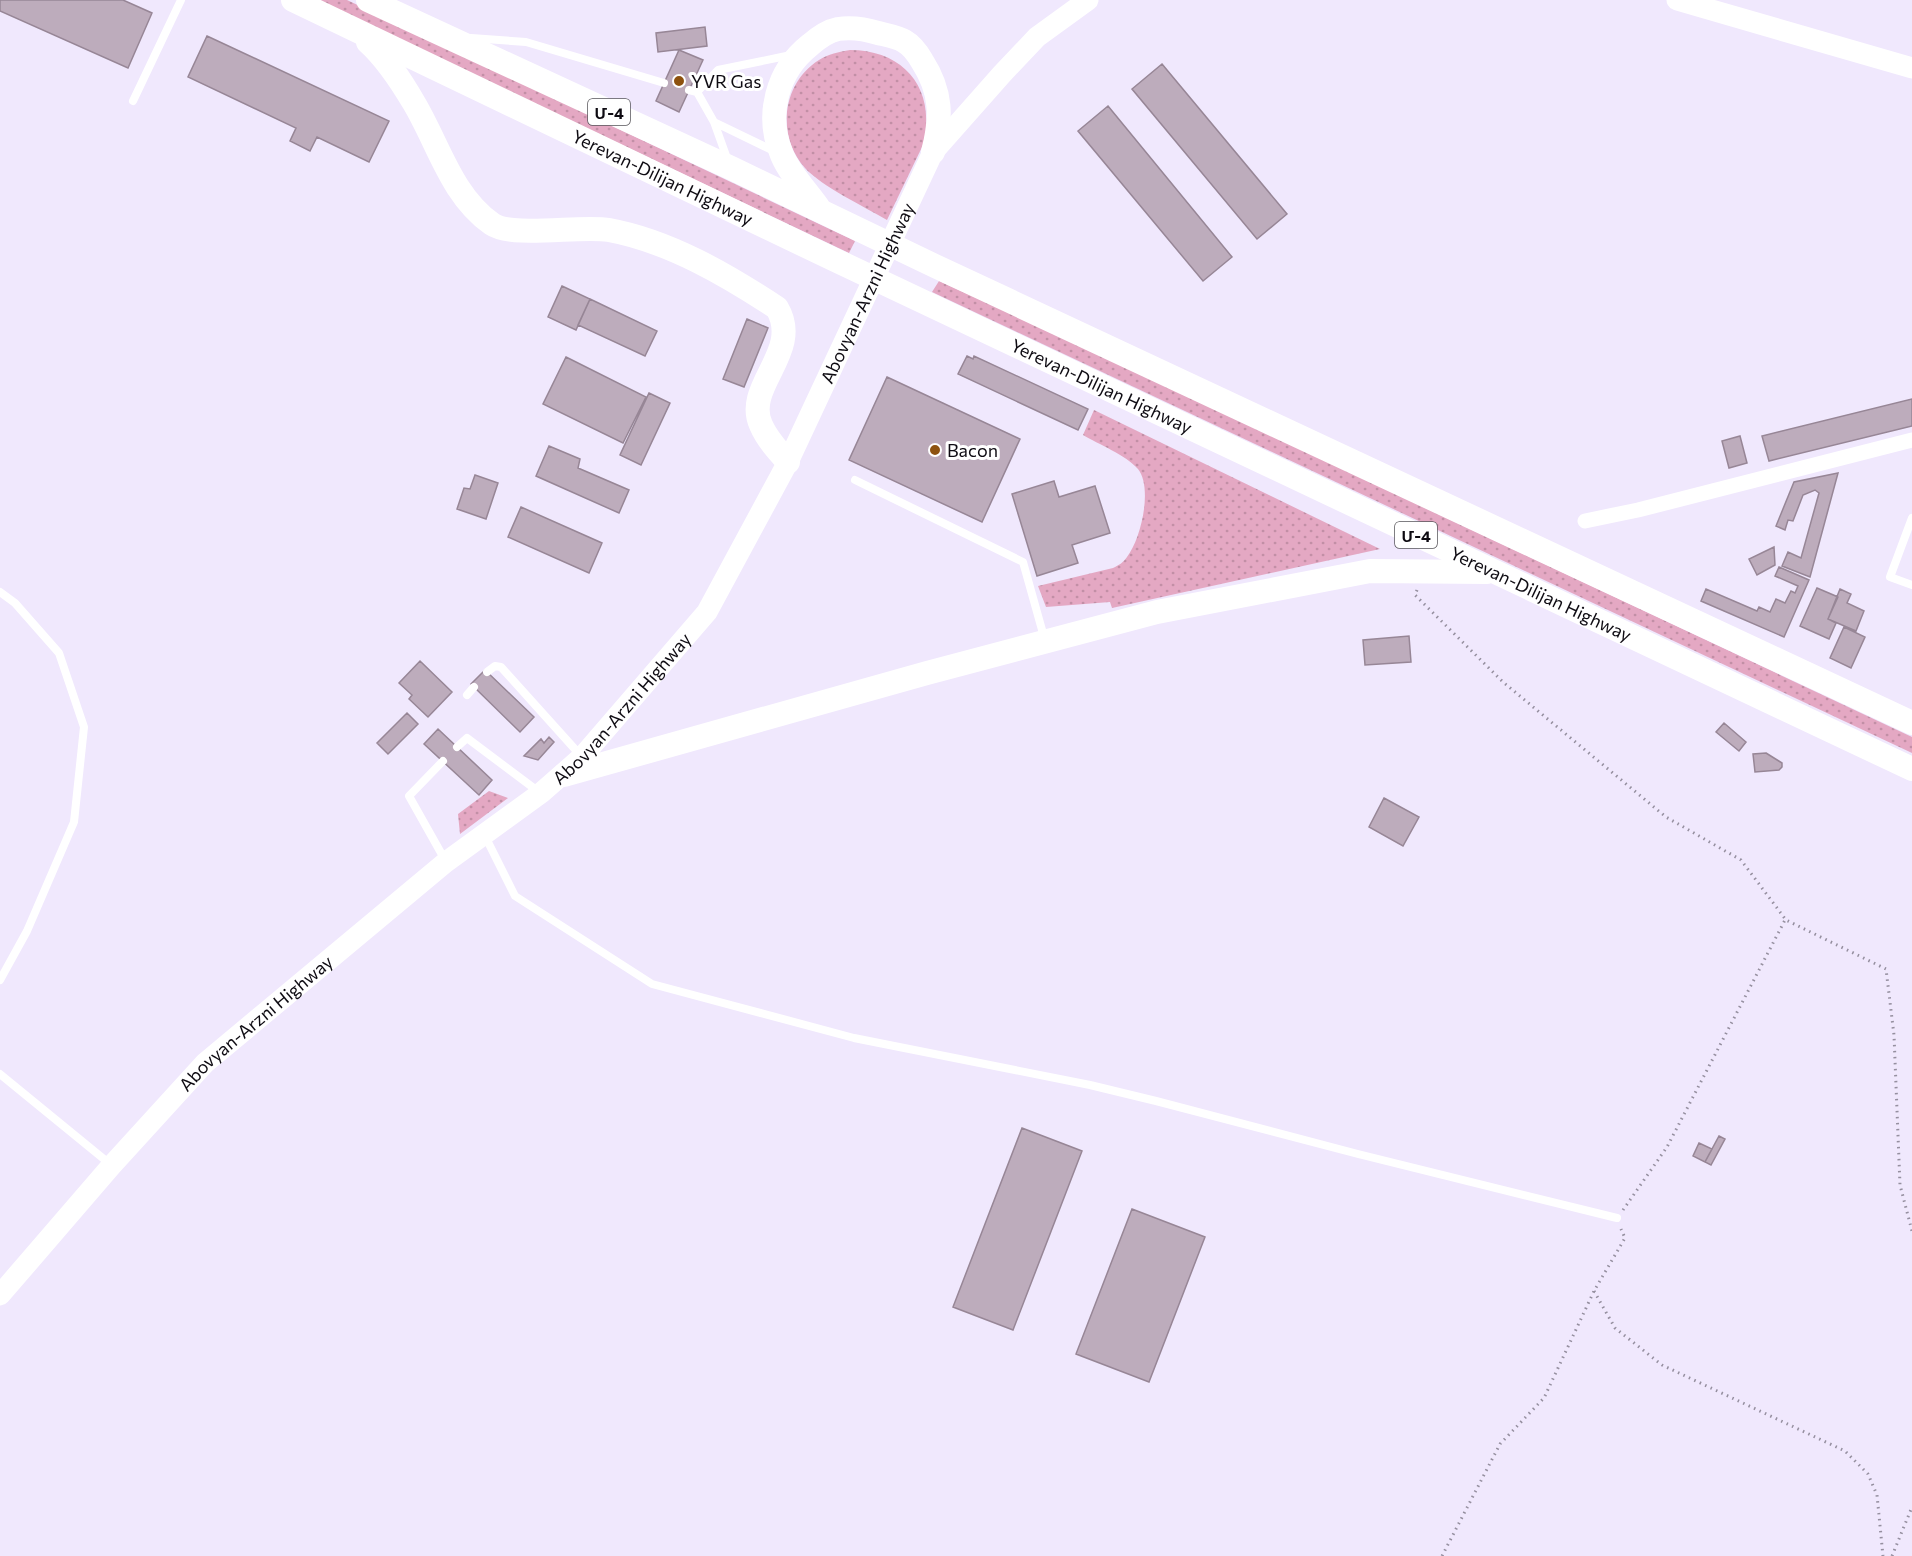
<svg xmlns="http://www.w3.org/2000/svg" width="1912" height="1556" font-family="Commissioner,'Noto Sans Armenian',sans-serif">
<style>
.grass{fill:url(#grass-dots)}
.building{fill:#bdacbc;stroke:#978696;stroke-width:1.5}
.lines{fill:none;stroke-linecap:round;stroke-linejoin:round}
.path{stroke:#958f9f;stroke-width:3;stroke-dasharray:1.5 4.5;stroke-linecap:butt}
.service{stroke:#fff;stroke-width:8}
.minor{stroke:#fff;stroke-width:15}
.secondary{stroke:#fff;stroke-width:21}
.trunk{stroke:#fff;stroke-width:24}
.poi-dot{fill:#8d520f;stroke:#fff;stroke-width:2}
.labels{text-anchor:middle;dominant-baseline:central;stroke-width:6;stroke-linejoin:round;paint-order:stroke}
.shield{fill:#fff;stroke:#565459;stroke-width:1.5}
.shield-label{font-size:16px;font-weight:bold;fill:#0e0b12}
.poi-label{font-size:18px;fill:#0e0b12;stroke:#fff;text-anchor:start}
.street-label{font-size:18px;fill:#0e0b12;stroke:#fff}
</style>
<defs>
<pattern id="grass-dots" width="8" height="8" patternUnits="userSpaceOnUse" patternTransform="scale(1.5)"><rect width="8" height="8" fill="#e4a8c3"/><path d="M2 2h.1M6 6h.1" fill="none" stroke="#c28fa6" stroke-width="1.8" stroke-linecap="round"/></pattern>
</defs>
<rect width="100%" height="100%" fill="#f0e8fd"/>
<!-- grass -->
<path class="grass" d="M 317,0 L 347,0 L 855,241 L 849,253 Z
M 850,50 C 905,50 937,90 923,145 L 887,220 C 865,207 821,186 805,168 C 776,136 782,83 819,60 C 828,54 839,52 850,50 Z
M 939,281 L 1058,335 L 1912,737 L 1912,753 L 932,292 Z
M 1094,410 L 1380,549 L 1112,608 L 1110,602 L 1046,607 L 1038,586 L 1113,568 C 1119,565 1123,563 1127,557 C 1141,539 1153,488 1138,469 C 1126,455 1098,444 1083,435 Z
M 489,791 L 508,798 L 460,834 L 458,814 Z"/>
<!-- building -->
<path class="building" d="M 0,0 L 123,0 L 152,13 L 128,68 L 0,11 Z
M 705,27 L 707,46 L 658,52 L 656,33 Z
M 207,36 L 389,121 L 369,162 L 317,137 L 310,151 L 290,141 L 296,128 L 188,77 Z
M 679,50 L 703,60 L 679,112 L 656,101 Z
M 1162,64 L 1287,214 L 1257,239 L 1132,89 Z
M 1108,106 L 1232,257 L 1203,281 L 1078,131 Z
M 562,286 L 590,299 L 576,330 L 548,317 Z
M 590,299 L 657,331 L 645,356 L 578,325 Z
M 747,319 L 768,328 L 744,387 L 723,379 Z
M 967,356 L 973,359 L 974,356 L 1088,409 L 1078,430 L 958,374 Z
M 566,357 L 646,397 L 623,443 L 543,404 Z
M 887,377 L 1020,439 L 982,522 L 849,460 Z
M 649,393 L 670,403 L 641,465 L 620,455 Z
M 1912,399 L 1912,426 L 1769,461 L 1762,436 Z
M 1740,436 L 1747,463 L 1729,468 L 1722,441 Z
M 549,446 L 580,459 L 578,468 L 629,490 L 619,513 L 536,476 Z
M 1838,473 L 1810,577 L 1782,566 L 1788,552 L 1801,558 L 1819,493 L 1815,490 L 1803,495 L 1793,521 L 1788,520 L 1785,530 L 1776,526 L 1794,482 Z
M 475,475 L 498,483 L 486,519 L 457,509 L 464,488 L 470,489 Z
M 1054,481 L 1059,497 L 1095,486 L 1110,533 L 1072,545 L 1078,563 L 1037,576 L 1012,494 Z
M 521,507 L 602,543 L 589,573 L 508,537 Z
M 1774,547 L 1775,565 L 1757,575 L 1749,559 Z
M 1779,567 L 1809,580 L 1784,637 L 1701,601 L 1706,589 L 1757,611 L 1759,607 L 1770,612 L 1776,599 L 1785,603 L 1791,591 L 1795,593 L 1798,586 L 1775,576 Z
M 1817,588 L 1838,597 L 1828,619 L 1836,623 L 1829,639 L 1800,626 Z
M 1840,589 L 1851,594 L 1847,603 L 1864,611 L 1856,631 L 1828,619 Z
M 1844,627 L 1865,637 L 1851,668 L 1830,658 Z
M 1409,636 L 1411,662 L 1365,665 L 1363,640 Z
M 420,661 L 452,692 L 428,717 L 409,699 L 412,695 L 399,683 Z
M 485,670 L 534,717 L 520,732 L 471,684 Z
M 407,713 L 418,724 L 388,754 L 377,743 Z
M 1724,723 L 1746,742 L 1739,751 L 1716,732 Z
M 438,729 L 492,780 L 479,795 L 424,744 Z
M 549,737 L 554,742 L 538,760 L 524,756 L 541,739 L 544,743 Z
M 1766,753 L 1782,763 L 1782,767 L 1779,770 L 1755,772 L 1753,754 Z
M 1384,798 L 1419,817 L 1403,846 L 1369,827 Z
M 1022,1128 L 1082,1151 L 1013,1330 L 953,1307 Z
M 1719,1136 L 1725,1139 L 1711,1165 L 1705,1162 Z
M 1699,1143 L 1712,1149 L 1705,1162 L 1693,1156 Z
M 1132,1209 L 1205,1237 L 1149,1382 L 1076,1354 Z"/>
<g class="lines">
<!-- path -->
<path class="path" d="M 1417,590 L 1415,595 L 1503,682 L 1666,817 L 1741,860 L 1786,920 L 1886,969 L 1894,1035 L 1900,1185 L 1912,1231
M 1623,1210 L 1667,1147 L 1785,920
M 1594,1291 L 1615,1328 L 1662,1365 L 1845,1451 L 1868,1474 L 1877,1495 L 1883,1556
M 1442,1556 L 1500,1444 L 1544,1398 L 1594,1291 L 1625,1238 L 1621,1229
M 1892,1556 L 1912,1507"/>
<!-- service -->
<path class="service" d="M 471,38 L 526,42 L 664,83
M 689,90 L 697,92 L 714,122 L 776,152
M 697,92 L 718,70 L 791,55
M 133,101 L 181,0
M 714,122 L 728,161
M 855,480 L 1023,562 L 1044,637
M 1912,518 L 1890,577 L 1912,585
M 0,592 L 15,603 L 59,653 L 84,727 L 74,822 L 27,931 L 0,980
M 487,672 L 495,666 L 501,667 L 582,757
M 467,695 L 474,687
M 457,747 L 467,738 L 539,792
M 443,761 L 409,796 L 445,860
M 485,836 L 515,896 L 652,984 L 854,1038 L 1090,1085 L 1156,1101 L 1358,1154 L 1617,1218
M 0,1074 L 110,1164"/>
<!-- minor -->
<path class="minor" d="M 1585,521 L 1638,510 L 1912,440"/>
<!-- secondary -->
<g class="secondary">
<path d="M 1677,0 L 1912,68"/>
<path id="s1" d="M 0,1295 L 112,1165 L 205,1063 L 446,862 L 541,793 L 582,757 L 707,612 L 788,462 L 933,152 L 1002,74 L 1037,37 L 1088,0"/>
</g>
<!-- trunk -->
<g class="trunk">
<path id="s2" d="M 293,0 L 833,259 L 1912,769"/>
<path d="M 368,0 L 731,168 L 935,266 L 1912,723"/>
<path d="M 368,42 C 387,59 401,81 414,103 C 439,145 451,195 492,224 C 512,238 582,225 609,230 C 669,241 727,275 777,308 C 803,352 743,386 761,425 C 767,439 778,451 788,462"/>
<path d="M 818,207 C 806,190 790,174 782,155 C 765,115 777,71 810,45 C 818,38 828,31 838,29 C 851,27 865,29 878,33 C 886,35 897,37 904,41 C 911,45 918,54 922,61 C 942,92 942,118 933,152"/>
<path d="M 564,775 L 927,673 L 1157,612 L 1370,571 L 1487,572"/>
</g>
</g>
<!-- markers -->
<g class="poi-dot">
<circle cx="679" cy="81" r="6"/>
<circle cx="935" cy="450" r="6"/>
</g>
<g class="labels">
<!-- shield labels -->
<g class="shield">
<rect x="588" y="99" width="42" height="26" rx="4.5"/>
<rect x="1395" y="522" width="42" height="26" rx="4.5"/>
</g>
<g class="shield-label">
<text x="609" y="112">Մ-4</text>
<text x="1416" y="535">Մ-4</text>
</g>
<!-- poi labels -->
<g class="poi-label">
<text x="691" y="81">YVR Gas</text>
<text x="947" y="450">Bacon</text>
</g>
<!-- street labels -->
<g class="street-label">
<text stroke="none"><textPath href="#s2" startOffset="410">Yerevan-Dilijan Highway</textPath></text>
<text stroke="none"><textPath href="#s1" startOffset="1344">Abovyan-Arzni Highway</textPath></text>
<text stroke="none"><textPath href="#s2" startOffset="896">Yerevan-Dilijan Highway</textPath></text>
<text stroke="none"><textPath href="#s2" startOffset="1382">Yerevan-Dilijan Highway</textPath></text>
<text stroke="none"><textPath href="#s1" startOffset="858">Abovyan-Arzni Highway</textPath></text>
<text stroke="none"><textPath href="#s1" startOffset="374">Abovyan-Arzni Highway</textPath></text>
</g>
</g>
</svg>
